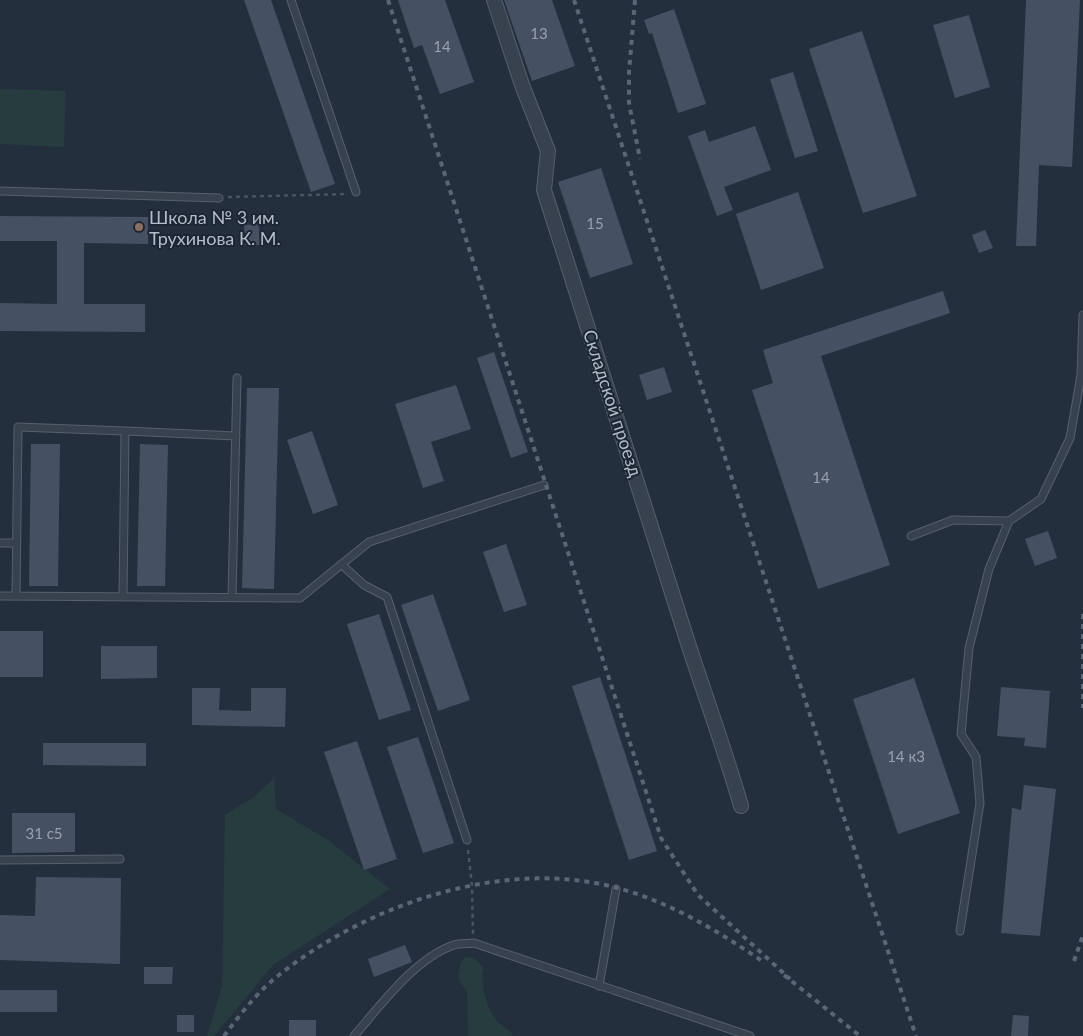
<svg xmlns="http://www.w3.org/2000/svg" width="1083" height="1036" font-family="Lato,sans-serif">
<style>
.green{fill:#263c3f}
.building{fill:#455162}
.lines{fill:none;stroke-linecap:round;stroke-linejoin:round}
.service-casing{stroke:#565f6c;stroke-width:9}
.minor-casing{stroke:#565f6c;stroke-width:16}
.path{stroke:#44595c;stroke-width:2.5;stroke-dasharray:4 4;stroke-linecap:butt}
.service{stroke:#38414e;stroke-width:7}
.minor{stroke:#38414e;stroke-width:14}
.rail{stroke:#5a6575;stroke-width:4;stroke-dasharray:5 5;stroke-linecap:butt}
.education-dot{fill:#8d6e63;stroke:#1d2633;stroke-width:2}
.labels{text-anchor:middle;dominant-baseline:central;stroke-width:4;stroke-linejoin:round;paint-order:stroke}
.number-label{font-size:15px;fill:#98a1af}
.poi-label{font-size:18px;fill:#b4bcc9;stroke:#1d2633;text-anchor:start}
.street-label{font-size:18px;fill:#b4bcc9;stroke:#1d2633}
</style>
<rect width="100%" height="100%" fill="#242f3e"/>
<!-- green -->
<path class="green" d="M 0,89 L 66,91 L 64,147 L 0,144 Z
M 274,778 L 276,809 L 328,840 L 390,889 L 273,965 L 214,1036 L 207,1036 L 222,986 L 225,815 L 254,797 Z
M 466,957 L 474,958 L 484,968 C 479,984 487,1010 499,1023 C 504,1027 510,1030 513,1036 L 468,1036 L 467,991 L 459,981 L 458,976 L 461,962 Z"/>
<!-- building -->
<path class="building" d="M 244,0 L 271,0 L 335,184 L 311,192 Z
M 398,0 L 445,0 L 474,82 L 440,94 L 422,45 L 414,48 Z
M 504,0 L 552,0 L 575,66 L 532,81 Z
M 1026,0 L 1080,0 L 1072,167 L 1039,165 L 1036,246 L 1016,246 Z
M 674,9 L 706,104 L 678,113 L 652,33 L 649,34 L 644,20 Z
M 969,15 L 990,87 L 955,98 L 933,25 Z
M 862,31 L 917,196 L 863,213 L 809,49 Z
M 793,72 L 818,151 L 795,158 L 770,79 Z
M 755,126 L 771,170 L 724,187 L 733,210 L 717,216 L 688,136 L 705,130 L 709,142 Z
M 601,168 L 633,264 L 590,278 L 558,182 Z
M 798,192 L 824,268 L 761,290 L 736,214 Z
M 0,216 L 148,217 L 148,244 L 84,243 L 84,304 L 145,304 L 145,332 L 0,331 L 0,303 L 57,304 L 57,241 L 0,241 Z
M 259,224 L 260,245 L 245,245 L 244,225 Z
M 985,230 L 993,248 L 979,253 L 972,235 Z
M 943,291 L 950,313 L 821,356 L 890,565 L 818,589 L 752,390 L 773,383 L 763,350 Z
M 494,352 L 528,452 L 511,458 L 477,358 Z
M 664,367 L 672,392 L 647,400 L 639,375 Z
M 456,385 L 471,429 L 431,442 L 444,481 L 423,488 L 395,404 Z
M 247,388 L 279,388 L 274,589 L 242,588 Z
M 312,431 L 338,505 L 313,514 L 287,440 Z
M 31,444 L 60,444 L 58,586 L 29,586 Z
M 140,444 L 168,445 L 165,586 L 137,586 Z
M 1048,531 L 1057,558 L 1035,566 L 1025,539 Z
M 506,544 L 527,605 L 504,612 L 483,552 Z
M 433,594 L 470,700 L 438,711 L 401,605 Z
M 379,614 L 411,710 L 379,720 L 347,624 Z
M 0,631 L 43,631 L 43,677 L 0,677 Z
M 101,646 L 157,646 L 157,678 L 101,679 Z
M 600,677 L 657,851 L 629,860 L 572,686 Z
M 914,678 L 960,813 L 898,834 L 853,699 Z
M 1001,687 L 1050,691 L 1046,748 L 1024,746 L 1025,738 L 997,736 Z
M 192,688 L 220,688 L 219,710 L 251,711 L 251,688 L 286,688 L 285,727 L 192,725 Z
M 418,737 L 454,843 L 423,853 L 387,747 Z
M 357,741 L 397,859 L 364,870 L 324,752 Z
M 43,743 L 146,743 L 146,766 L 43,765 Z
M 1024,785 L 1056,789 L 1040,936 L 1001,933 L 1012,808 L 1021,810 Z
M 12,813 L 75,813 L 75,852 L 12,853 Z
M 36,877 L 121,878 L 120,964 L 0,960 L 0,915 L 35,916 Z
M 405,945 L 412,962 L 374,977 L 368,959 Z
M 144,967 L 173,967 L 172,984 L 144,984 Z
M 0,990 L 57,990 L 57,1012 L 0,1012 Z
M 177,1015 L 194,1015 L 194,1032 L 177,1032 Z
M 1013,1015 L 1029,1016 L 1028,1036 L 1011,1036 Z
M 289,1020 L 316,1020 L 316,1036 L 289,1036 Z"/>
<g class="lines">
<!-- service casing -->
<g class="service-casing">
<path id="service" d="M 291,0 L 356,192
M 0,191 L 219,198
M 125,431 L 236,436
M 911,536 L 953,520 L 1009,521 L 1041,499 L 1070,438 L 1081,375 L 1083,315
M 0,543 L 17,543
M 341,564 L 364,585 L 387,597 L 467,840
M 0,596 L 300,598 L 369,542 L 544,485
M 16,596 L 18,427 L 125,431 L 123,597
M 232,597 L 237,378
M 0,860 L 120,859
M 960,931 L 980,803 L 976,757 L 961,734 L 969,648 L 989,569 L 1009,521
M 599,986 L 616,889
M 354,1036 C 380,1006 415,958 454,945 C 460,943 468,944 474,943 L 750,1036"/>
</g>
<!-- minor casing -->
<g class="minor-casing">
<path id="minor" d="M 494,0 L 522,85 L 548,151 L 544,190 C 593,340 640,490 687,640 C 705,696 725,750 741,806"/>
</g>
<!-- path -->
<path class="path" d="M 228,197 L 347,194
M 468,850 L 472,885 L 473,934"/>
<!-- service -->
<use href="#service" class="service"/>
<!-- minor -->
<use href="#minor" class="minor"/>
<!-- rail -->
<path class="rail" d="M 388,0 L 661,838 L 698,895 L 790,979
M 574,0 L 916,1036
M 635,0 L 629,72 L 629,103 L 640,159
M 1083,614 L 1083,708
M 1074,961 L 1083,935
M 784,975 L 860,1036
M 224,1036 C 239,1016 255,995 274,979 C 358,910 485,863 595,883 C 657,894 714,928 765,963"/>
</g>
<!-- markers -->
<circle class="education-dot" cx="139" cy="227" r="5"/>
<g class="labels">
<!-- number labels -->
<g class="number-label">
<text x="539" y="33">13</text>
<text x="442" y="46">14</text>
<text x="595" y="223">15</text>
<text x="821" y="477">14</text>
<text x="906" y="756">14 к3</text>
<text x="44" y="833">31 с5</text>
</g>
<!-- poi labels -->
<g class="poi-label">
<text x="149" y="217">Школа № 3 им.<tspan x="149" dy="21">Трухинова К. М.</tspan></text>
</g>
<!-- street labels -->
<g class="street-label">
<text transform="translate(613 403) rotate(72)">Складской проезд</text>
</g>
</g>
</svg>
